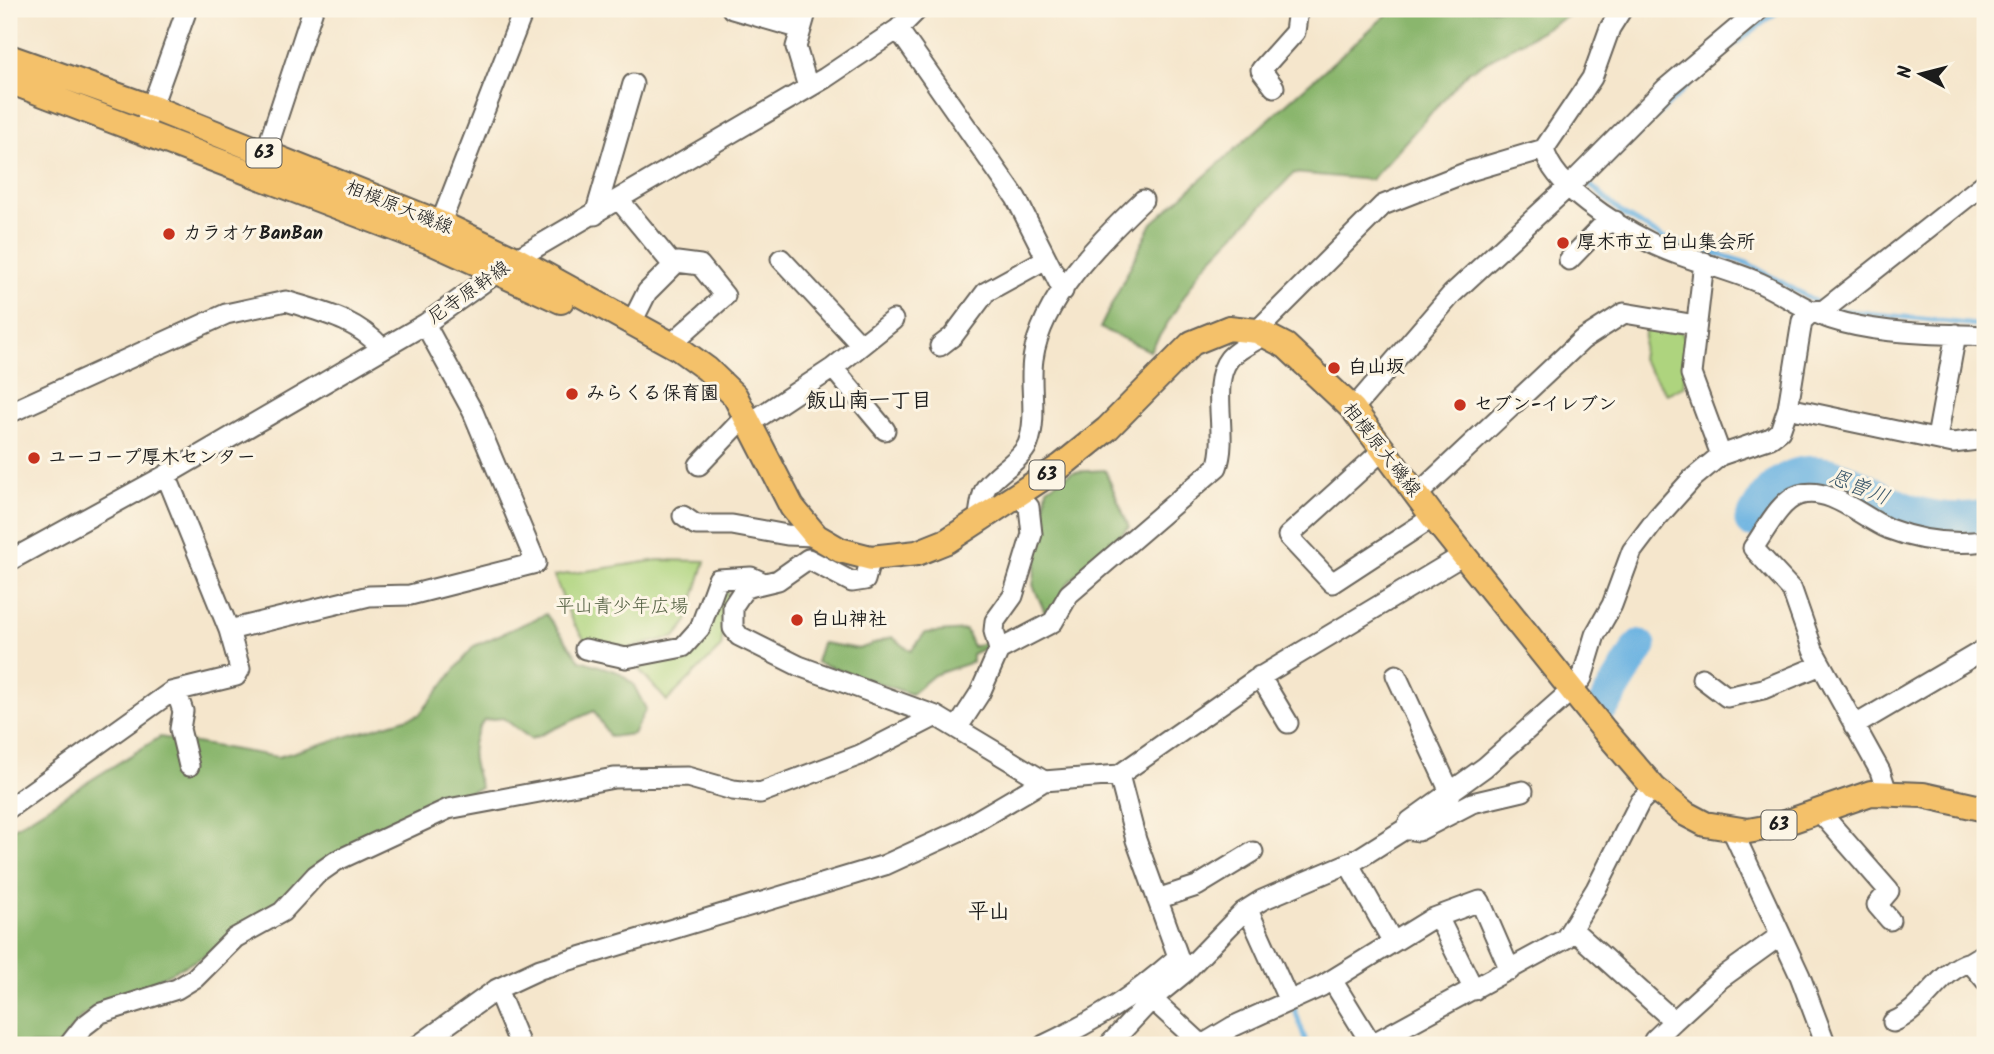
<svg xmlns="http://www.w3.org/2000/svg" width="1994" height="1054" font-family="Kalam,'Klee One',sans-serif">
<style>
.green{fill:#aed47e;stroke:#65784d;stroke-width:2}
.forest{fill:#8ab66d;stroke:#536944;stroke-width:2}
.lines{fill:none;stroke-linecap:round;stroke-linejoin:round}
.stream{stroke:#6ab2e1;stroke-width:5}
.river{stroke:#6ab2e1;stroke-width:33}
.minor-casing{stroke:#68635a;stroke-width:23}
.major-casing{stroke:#68635a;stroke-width:28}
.minor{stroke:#fff;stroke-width:19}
.major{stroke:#f4c16b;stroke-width:24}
.poi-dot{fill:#c8321e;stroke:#fcf5e5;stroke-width:2.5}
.labels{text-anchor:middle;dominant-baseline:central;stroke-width:6;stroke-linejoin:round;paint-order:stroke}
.shield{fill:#fcf5e5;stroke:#5f5d58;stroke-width:2}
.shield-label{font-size:18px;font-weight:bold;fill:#1c1c1c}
.street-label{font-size:19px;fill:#1c1c1c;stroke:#fcf5e5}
.poi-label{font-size:19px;font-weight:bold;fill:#1c1c1c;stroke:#fcf5e5;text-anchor:start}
.park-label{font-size:19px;fill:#4f5c3e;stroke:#fcf5e5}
.neighbourhood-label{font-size:21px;font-weight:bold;fill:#1c1c1c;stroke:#fcf5e5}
.water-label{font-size:21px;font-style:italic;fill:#3b586b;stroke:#fcf5e5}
</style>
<rect width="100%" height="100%" fill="#fcf5e5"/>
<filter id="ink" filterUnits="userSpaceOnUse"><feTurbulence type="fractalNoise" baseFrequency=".0143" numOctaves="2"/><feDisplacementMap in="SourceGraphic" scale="14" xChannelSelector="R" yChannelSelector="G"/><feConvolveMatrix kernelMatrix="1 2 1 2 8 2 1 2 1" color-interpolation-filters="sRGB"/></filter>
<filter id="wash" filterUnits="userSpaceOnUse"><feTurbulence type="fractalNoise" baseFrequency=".00686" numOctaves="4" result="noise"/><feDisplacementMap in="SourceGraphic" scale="28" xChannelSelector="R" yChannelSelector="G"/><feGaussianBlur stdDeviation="1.57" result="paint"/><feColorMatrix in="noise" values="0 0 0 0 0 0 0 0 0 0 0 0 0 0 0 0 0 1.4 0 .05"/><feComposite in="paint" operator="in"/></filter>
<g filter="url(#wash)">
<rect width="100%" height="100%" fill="#f5e6cc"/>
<!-- green -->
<path class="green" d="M 1646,326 L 1681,331 L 1685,338 L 1684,386 L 1667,394 L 1641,359 Z
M 658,560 L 705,561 L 686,624 L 675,637 L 620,650 L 587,643 L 572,621 L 554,576 Z
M 717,592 L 728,592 L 721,647 L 667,701 L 635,665 L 685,657 L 703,631 Z"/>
<!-- forest -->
<path class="forest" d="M 1393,9 L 1580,9 L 1468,72 L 1371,180 L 1294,173 L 1202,268 L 1150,351 L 1100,328 L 1152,223 Z
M 1105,470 L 1129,527 L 1067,584 L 1052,617 L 972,654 L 972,662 L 934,675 L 911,694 L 816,662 L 822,643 L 859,649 L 892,637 L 911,651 L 925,633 L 966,630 L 973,647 L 1047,617 L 1033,585 L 1047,488 L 1072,472 Z
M 546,614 L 580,660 L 618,672 L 633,684 L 646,709 L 633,734 L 610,737 L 594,711 L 531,739 L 503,718 L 484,720 C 467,743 471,762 481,788 L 424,805 L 201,958 L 82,1016 L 59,1045 L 9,1045 L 9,831 L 160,737 L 278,757 L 419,715 L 474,646 Z"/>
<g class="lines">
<!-- stream -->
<path class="stream" d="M 1781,9 L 1714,60 L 1588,183 L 1623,214 L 1663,238 L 1747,263 L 1820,304
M 1832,309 L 1985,326
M 1294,1007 L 1307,1045"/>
<!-- river -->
<path class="river" d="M 1751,521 C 1758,510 1765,494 1776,486 C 1825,447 1873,502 1921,514 C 1941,519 1965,520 1985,516
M 1604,705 L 1640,646"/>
</g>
</g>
<g filter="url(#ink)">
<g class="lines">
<!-- minor casing -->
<g class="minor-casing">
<path id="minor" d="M 732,9 L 801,29
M 807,9 L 796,47 L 808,87
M 1622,9 L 1610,28 L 1592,78 L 1544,149 C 1553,187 1616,225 1649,242 C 1684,260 1724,267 1760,283 C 1784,294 1806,311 1831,319 C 1879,335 1936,333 1985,336
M 898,29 L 1016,198 L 1063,291
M 1274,87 L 1261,70 L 1295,32 L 1298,9
M 147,120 L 187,9
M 262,164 L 313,9
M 620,201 L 673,265
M 595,215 L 633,84
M 436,235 L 524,9
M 781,259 L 861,345
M 1569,260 L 1602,226 L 1615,221
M 1704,262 L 1691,374 L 1721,455
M 632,322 L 647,292 L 677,262 L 700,265 L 725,296 L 671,344
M 1257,331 L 1383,205 L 1470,171 L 1544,149
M 940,346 L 953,336 L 986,292 L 1046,259
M 833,368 L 885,430
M 1788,408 L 1953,443 L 1985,439
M 1353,409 L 1452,294 L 1569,186 L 1666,88 L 1760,9
M 9,413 L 226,314 L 286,301 C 324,313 354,318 382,348
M 747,425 L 833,368 L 893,320
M 1937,438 L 1956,334
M 1384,449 L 1288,536 L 1332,583 L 1433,517
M 699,465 L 742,420
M 1417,495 L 1582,340 L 1624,313 L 1696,325
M 1018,496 L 1029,507 L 1032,534 L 1013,596 L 995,621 L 994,631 L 999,650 L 1053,622 L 1069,594 L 1217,467 C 1229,436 1209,384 1229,359 C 1237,349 1256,341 1266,334
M 683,516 L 696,525 L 732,525 L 787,535 L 816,536
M 978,522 C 980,511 981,494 987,486 C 998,472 1021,460 1028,444 C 1038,417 1029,387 1033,359 C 1041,299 1101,240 1143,200
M 871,558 L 865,580 L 852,582 L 808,559 L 778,580 L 745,588 L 733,606 L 733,628 L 739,636 L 799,666 L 936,716 L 1044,781
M 9,561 L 166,475 L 425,324 L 516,259 L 825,78 L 898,29 L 918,9
M 229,630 L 369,596 L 410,595 L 536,563 L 473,412 L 425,324
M 585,649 L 626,658 L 683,647 L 700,628 L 718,579 L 751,577 L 762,582
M 1396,675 L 1451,794
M 1260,676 L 1288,723
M 1702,678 L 1727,697 L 1763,689 L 1821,665
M 176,691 L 183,711 L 180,729 L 189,766
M 1854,726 L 1985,649
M 958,727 L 980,693 L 999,650
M 1119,775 L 1255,680 L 1465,554
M 1887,792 L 1880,771 L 1813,650 L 1792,590 L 1753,548 C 1765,532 1779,501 1799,495 C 1829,485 1863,518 1889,529 C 1920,541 1953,545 1985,541
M 9,808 L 171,692 L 236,676 L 240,669 L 229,630 L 166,475
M 1819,811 L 1889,891 L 1877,905 L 1890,920
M 1405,829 L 1418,831 L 1472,803 L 1523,791
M 1732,830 L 1800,976 L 1826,1045
M 1348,863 L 1393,942
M 1157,899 L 1197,886 L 1253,852
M 1248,910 L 1289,1001
M 1438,917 L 1474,990
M 1572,929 L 1674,1021 L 1720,979 L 1781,935
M 1985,953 L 1970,962 L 1985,980
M 1332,980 L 1372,1045
M 497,989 L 520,1045
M 1152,999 L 1202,1045
M 1893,1022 C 1925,1009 1938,971 1970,962
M 1654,1040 L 1674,1021
M 69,1045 L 84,1026 L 101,1013 L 177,989 L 195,978 L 235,938 L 282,912 L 316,875 L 336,861 L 448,809 L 614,778 L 687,777 L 733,790 L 760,793 L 860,755 L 936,716
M 419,1045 L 497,989 L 540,969 L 885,865 L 959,831 L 1044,781 L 1119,775 L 1136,840 L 1184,973
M 1044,1045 C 1099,1019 1131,998 1177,958
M 1109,1045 L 1152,999 L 1184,973 L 1243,912 L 1262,900 L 1356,860 L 1405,829 L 1410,821 L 1485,767 L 1573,689 L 1582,678 L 1595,635 L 1612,605 L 1632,551 L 1657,518 L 1692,479 L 1721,455 L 1771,438 L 1780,431 L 1788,408 L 1802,321 L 1813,311 L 1824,310 L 1985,183
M 1202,1045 L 1232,1027 L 1322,986 L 1431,919 L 1480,901 L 1510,970
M 1370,1045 L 1565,939 L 1596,889 L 1640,802 L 1654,788"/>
</g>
<!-- major casing -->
<g class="major-casing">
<path id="major" d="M 9,57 L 153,108 L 442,224 L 516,259 L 678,348 L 707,369 L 735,396 L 792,507 L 816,536 L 840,550 L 871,558 L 917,553 L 947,541 L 1061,466 L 1107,429 L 1192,343 L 1229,328 L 1257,331 L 1286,346 L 1353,409 L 1433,517 L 1604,730 L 1654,788 L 1686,814 L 1705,824 L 1748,831 L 1776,826 L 1871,793 L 1923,795 L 1985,809
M 9,81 L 433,243 L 561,301"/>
</g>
<!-- minor -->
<use href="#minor" class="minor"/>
<!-- major -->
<use href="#major" class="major"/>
</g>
</g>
<!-- markers -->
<g class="poi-dot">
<circle cx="169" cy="234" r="7"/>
<circle cx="1563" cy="243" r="7"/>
<circle cx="1334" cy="368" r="7"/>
<circle cx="572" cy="394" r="7"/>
<circle cx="1460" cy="405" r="7"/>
<circle cx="34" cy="458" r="7"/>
<circle cx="797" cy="620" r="7"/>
</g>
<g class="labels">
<!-- shield labels -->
<g class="shield">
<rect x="246.5" y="138.5" width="35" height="29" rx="5"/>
<rect x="1029.5" y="460.5" width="35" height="29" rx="5"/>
<rect x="1761.5" y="810.5" width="35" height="29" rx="5"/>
</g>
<g class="shield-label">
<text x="264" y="153">63</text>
<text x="1047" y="475">63</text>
<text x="1779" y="825">63</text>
</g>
<!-- street labels -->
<g class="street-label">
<text transform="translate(399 208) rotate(22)">相模原大磯線</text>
<text transform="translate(469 293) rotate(-35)">尼寺原幹線</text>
<text transform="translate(1381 450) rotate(52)">相模原大磯線</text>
</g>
<!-- poi labels -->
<g class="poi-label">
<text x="183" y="234">カラオケBanBan</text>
<text x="1577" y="243">厚木市立 白山集会所</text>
<text x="1348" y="368">白山坂</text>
<text x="586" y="394">みらくる保育園</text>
<text x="1474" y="405">セブン-イレブン</text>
<text x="48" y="458">ユーコープ厚木センター</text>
<text x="811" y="620">白山神社</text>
</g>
<!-- park labels -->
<g class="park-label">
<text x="622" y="607">平山青少年広場</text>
</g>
<!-- neighbourhood labels -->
<g class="neighbourhood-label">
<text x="869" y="401">飯山南一丁目</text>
<text x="989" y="912">平山</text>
</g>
<!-- water labels -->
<g class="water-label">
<text transform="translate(1859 488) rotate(22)">恩曽川</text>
</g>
</g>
<!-- margin -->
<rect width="1994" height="1054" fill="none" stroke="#fcf5e5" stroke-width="35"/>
<!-- north arrow -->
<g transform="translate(1921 74) rotate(277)" stroke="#fcf5e5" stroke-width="5" paint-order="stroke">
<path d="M0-5L12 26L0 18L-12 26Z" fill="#1c1c1c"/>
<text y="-10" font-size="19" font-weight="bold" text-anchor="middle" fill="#1c1c1c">N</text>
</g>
</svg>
